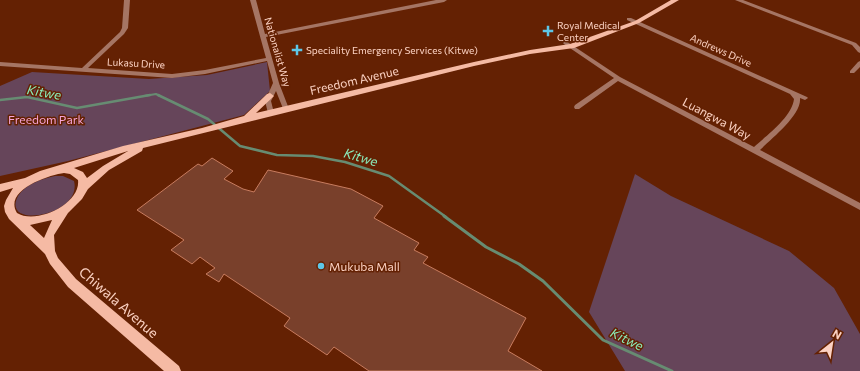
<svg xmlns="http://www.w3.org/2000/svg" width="860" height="371" font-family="Commissioner,sans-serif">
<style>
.green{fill:#66455a}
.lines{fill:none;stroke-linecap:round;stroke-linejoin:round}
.stream-far2{stroke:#678c72;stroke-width:2}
.stream-far1{stroke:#678c72;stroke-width:2.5}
.stream{stroke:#678c72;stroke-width:3}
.building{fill:#79402b;stroke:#c87c5f}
.minor{fill:#a57564;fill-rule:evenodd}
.major{fill:#f5baa4;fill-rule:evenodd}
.poi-dot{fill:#5dc7e8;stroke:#642103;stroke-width:1.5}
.labels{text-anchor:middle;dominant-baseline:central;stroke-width:3;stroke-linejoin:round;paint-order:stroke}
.far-poi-label{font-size:10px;fill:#fbd1c2;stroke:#642103;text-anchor:start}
.far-street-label{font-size:10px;fill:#fbd1c2;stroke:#642103}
.street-label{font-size:12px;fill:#fbd1c2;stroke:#642103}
.park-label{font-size:12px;fill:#f6a5d9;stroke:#642103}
.poi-label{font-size:12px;fill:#fbd1c2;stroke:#642103;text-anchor:start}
.water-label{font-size:13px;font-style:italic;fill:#8bedbc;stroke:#642103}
.near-street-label{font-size:14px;fill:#fbd1c2;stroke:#642103}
</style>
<rect width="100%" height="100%" fill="#642103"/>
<!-- green -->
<path class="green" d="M 267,62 L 270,91 L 244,115 L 68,161 L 0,176 L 0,86 L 32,72 L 149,79 L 207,75 Z
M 635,174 L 671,196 L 789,251 L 834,288 L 860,334 L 860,371 L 625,371 L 589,312 Z
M 55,176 L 63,176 L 74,181 C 83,216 0,230 18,196 C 26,184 41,179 55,176 Z"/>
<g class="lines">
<!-- stream-far2 -->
<path class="stream-far2" d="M 144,96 L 156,94 L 160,96"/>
<!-- stream-far1 -->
<path class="stream-far1" d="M 158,95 L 208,119 L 240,146 L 277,155 L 313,156 L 345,162 L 389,176 L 446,217
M 0,100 L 27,97 L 77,108 L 150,95"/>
<!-- stream -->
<path class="stream" d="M 444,216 L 486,247 L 519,264 L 543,281 L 603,340 L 672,371"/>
</g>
<!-- building -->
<path class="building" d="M 212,158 L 233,171 L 224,179 L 243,189 L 254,192 L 268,170 L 351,189 L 383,206 L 374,218 L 419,243 L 414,250 L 428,257 L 423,263 L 526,318 L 508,351 L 542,371 L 369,371 L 334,347 L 327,355 L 284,326 L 290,318 L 224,274 L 219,282 L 206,274 L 215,268 L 200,257 L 192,264 L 171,250 L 184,240 L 137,210 L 198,164 L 202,166 Z"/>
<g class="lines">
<!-- minor -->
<path class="minor" d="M 124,0 L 130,0 L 128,28 L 124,34 L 88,68 L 172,74 L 205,70 L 266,58 L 250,0 L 256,0 L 265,34 L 436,0 L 447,0 L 444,2 L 266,37 L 279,83 L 289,109 L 286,111 L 284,111 L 276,91 L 271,101 L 274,113 L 271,115 L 268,113 L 265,101 L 273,83 L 267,61 L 205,74 L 172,78 L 0,66 L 0,62 L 82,68 L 120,32 L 122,28 Z
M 735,0 L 743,0 L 856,43 L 860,47 L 860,53 L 858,52 L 852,45 Z
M 627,18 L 631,18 L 807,97 L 808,98 L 805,100 L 800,98 C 802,115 771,139 760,150 L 860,203 L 860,210 L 618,81 L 579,109 L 575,109 L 574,107 L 575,105 L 614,78 L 564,44 L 563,43 L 566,41 L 620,77 L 754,147 C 766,136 792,117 794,99 L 790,94 L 627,20 Z
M 860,61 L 860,67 L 854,73 L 850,73 L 850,71 L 858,62 Z"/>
<!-- major -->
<path class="major" d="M 671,0 L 679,0 L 639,23 L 574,48 L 530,54 L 474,66 L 143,148 L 142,151 L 109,170 L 88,189 L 82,199 L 68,213 L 54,235 L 55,251 L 58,258 L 76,279 L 179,366 L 181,371 L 164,371 L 68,287 L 50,264 L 45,254 L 9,219 L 5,212 L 4,206 L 6,200 L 13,188 L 0,192 L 0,184 L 25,178 L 40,171 L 123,146 L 202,128 L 244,116 L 267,94 L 270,93 L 274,96 L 256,113 L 474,62 L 530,50 L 570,44 L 635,21 ZM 128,151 L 103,166 L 87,178 L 83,172 L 74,168 ZM 64,173 L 70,174 L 78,180 C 81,204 36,225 17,213 C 3,190 49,175 64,173 ZM 52,220 L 44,238 L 30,225 Z"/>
</g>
<!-- markers -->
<g class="poi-dot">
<path d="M546 25h4v4h4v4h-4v4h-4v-4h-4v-4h4z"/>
<path d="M295 44h4v4h4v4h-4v4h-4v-4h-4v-4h4z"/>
<circle cx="321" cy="266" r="4"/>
</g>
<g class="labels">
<!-- far-poi labels -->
<g class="far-poi-label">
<text x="557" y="25">Royal Medical<tspan x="557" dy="12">Center</tspan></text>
<text x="306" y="50">Speciality Emergency Services (Kitwe)</text>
</g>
<!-- far-street labels -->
<g class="far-street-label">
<text transform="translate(721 50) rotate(24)">Andrews Drive</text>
<text transform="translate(278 52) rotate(74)">Nationalist Way</text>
<text transform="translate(136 63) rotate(3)">Lukasu Drive</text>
</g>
<!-- street labels -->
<g class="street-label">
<text transform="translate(354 80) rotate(-13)">Freedom Avenue</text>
<text transform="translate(717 118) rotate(28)">Luangwa Way</text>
</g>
<!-- park labels -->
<g class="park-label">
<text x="46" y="119">Freedom Park</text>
</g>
<!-- poi labels -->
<g class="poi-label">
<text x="329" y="266">Mukuba Mall</text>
</g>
<!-- water labels -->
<g class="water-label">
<text transform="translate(44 92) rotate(10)">Kitwe</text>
<text transform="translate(361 157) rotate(16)">Kitwe</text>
<text transform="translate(627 339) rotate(26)">Kitwe</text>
</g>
<!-- near-street labels -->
<g class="near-street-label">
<text transform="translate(119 302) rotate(41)">Chiwala Avenue</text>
</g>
</g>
<!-- north arrow -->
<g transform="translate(832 343) rotate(30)" stroke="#642103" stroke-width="3" paint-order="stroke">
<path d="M0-3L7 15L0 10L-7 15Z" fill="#fbd1c2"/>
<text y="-6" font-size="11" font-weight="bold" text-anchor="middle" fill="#fbd1c2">N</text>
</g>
</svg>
